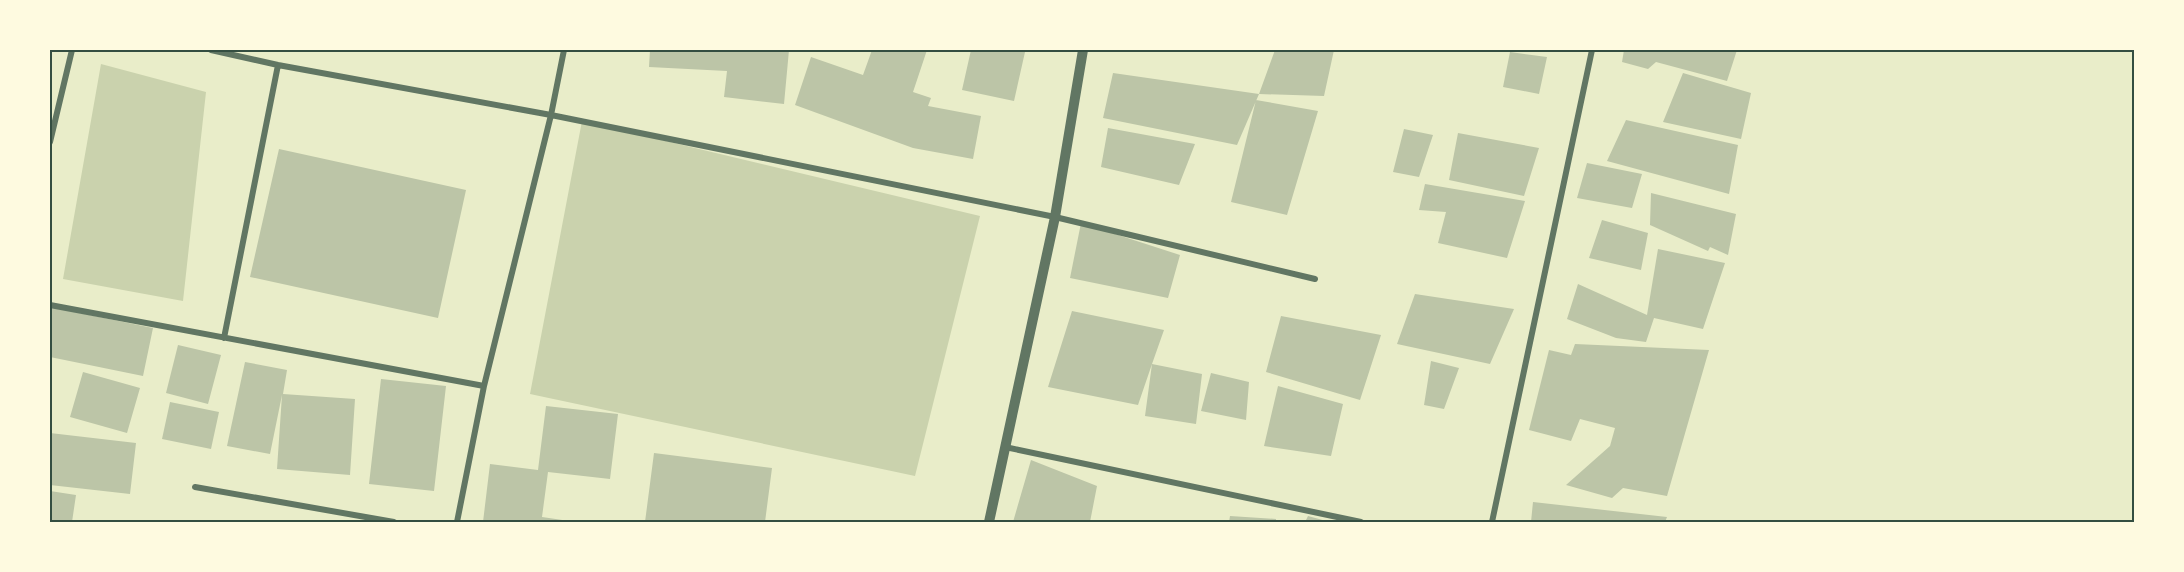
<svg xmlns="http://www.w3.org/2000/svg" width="2184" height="572" font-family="Quicksand,sans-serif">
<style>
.green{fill:#cad2ad}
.building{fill:#bcc5a7}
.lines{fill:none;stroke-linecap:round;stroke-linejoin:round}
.minor{stroke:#617663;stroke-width:6}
.tertiary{stroke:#617663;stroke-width:10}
.neatline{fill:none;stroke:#344e41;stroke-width:2}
</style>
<rect width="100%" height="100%" fill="#e9edc9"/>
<!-- green -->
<path class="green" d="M 101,64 L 206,92 L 183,301 L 63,279 Z
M 582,121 L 980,216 L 915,476 L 530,394 Z"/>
<!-- building -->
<path class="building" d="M 650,50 L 789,50 L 784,104 L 724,97 L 727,71 L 649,67 Z
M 872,50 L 927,50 L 913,92 L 931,98 L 928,106 L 981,116 L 973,159 L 913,148 L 795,105 L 811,57 L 863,75 Z
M 971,50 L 1014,50 L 1025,52 L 1014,101 L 962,90 Z
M 1275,50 L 1334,50 L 1324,96 L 1259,94 Z
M 1624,50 L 1737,50 L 1727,81 L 1656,62 L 1648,69 L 1622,62 Z
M 1510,52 L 1547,57 L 1539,94 L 1503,87 Z
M 1113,73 L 1259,94 L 1237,145 L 1103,118 Z
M 1683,73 L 1751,93 L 1741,139 L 1663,122 Z
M 1256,100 L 1318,111 L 1287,215 L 1231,202 Z
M 1626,120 L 1738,145 L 1729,194 L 1607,161 Z
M 1108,128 L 1195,144 L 1179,185 L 1101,167 Z
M 1404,129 L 1433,135 L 1419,177 L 1393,172 Z
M 1458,133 L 1539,148 L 1524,196 L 1449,180 Z
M 279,149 L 466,190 L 438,318 L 250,277 Z
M 1587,163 L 1642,174 L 1632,208 L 1577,198 Z
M 1425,184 L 1525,201 L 1507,258 L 1438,243 L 1446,212 L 1419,210 Z
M 1651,193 L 1736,214 L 1728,255 L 1710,247 L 1708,251 L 1650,225 Z
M 1602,220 L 1648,233 L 1641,270 L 1589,258 Z
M 1081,223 L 1180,255 L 1168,298 L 1070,278 Z
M 1658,249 L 1725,263 L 1703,329 L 1654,318 L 1646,342 L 1616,338 L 1567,319 L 1578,284 L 1647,315 Z
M 1415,294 L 1514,309 L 1490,364 L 1397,344 Z
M 50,307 L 153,328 L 143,376 L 50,357 Z
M 1072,311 L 1164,330 L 1152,364 L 1202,374 L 1196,424 L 1145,416 L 1152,364 L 1138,405 L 1048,387 Z
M 1281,316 L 1381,335 L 1360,400 L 1266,372 Z
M 1575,344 L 1709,350 L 1667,496 L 1623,488 L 1612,498 L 1566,485 L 1610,446 L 1615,428 L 1580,419 L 1571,441 L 1529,430 L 1549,350 L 1571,355 Z
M 178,345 L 221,355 L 208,404 L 166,393 Z
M 1431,361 L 1459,368 L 1444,409 L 1424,405 Z
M 245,362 L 287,370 L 283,394 L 355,399 L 350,475 L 277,469 L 282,395 L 270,454 L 227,446 Z
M 83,372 L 140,388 L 127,433 L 70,417 Z
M 1211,373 L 1249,382 L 1246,420 L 1201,411 Z
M 381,379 L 446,386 L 434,491 L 369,484 Z
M 1278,386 L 1343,404 L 1331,456 L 1264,446 Z
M 170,402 L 219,412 L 211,449 L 162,439 Z
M 546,406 L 618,414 L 610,479 L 548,472 L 542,517 L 576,522 L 483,522 L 490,464 L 538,470 Z
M 50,433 L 136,443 L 130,494 L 50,485 Z
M 654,453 L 772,468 L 765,522 L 645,522 Z
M 1031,460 L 1097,486 L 1090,522 L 1013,522 Z
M 50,491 L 76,495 L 72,522 L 50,522 Z
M 1533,502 L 1667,517 L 1665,522 L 1531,522 Z
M 1230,516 L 1276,519 L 1276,522 L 1229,522 Z
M 1308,516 L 1330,522 L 1305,522 Z"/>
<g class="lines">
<!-- minor -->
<path class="minor" d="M 211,50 L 278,65 L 551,115 L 1055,217 L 1315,279
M 50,142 L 72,50
M 50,305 L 484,386
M 224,338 L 278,65
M 1005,447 L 1361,522
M 195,487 L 394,522
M 457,522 L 484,386 L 551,115 L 564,50
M 1492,522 L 1592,50"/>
<!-- tertiary -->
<path class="tertiary" d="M 989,522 L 1055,217 L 1083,50"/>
</g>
<!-- border -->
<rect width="2184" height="572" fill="none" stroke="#fefae0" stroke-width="102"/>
<rect x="51" y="51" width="2082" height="470" class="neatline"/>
</svg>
